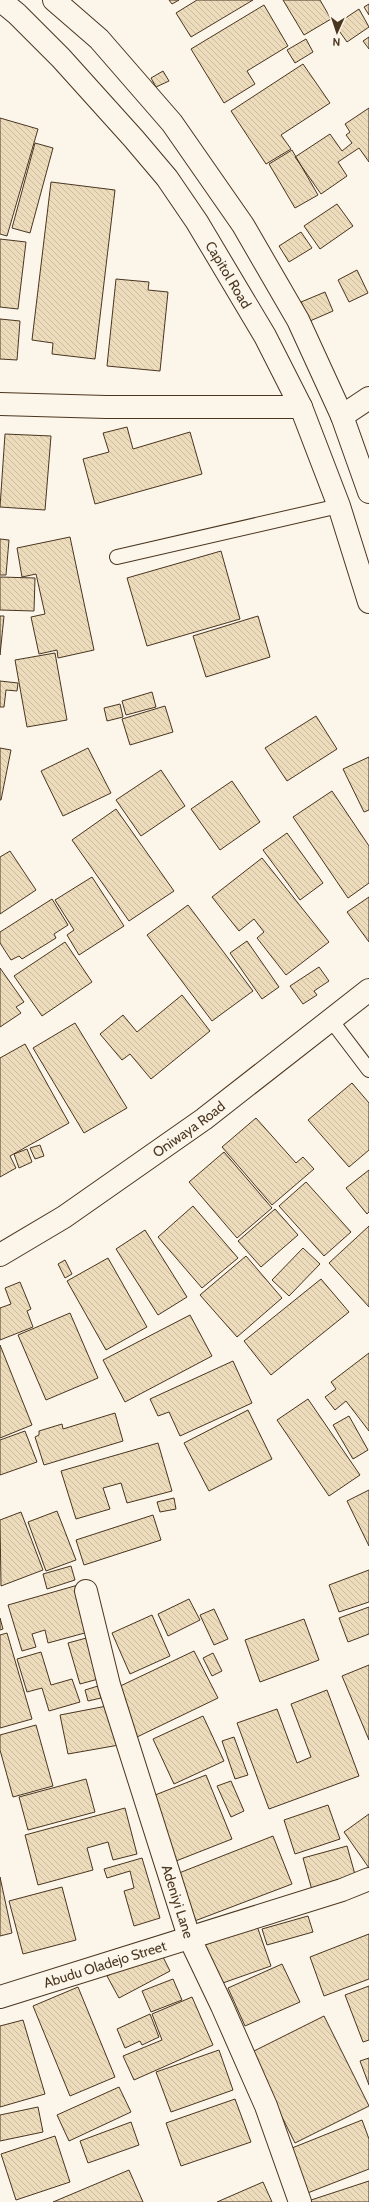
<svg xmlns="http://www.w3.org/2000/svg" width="369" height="2202" font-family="Cabin,sans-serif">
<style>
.building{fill:url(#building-back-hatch);stroke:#4a3520}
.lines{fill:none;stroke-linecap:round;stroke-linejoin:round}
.lane-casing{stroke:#4a3520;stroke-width:16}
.street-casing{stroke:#4a3520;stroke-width:24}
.secondary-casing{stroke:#4a3520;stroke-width:24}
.lane{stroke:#fbf6e9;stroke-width:14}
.street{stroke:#fbf6e9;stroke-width:22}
.secondary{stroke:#fbf6e9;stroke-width:22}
.labels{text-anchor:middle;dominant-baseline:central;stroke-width:3;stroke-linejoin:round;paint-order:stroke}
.street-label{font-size:14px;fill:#4a3520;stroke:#fbf6e9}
</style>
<defs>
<pattern id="building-back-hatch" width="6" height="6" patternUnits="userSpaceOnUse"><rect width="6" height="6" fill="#ecdcbc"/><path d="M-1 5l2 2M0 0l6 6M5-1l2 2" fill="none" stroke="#ccbda1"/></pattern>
</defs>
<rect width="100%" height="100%" fill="#fbf6e9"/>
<!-- building -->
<path class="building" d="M 169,0 L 179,0 L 172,4 Z
M 197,0 L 253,0 L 191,37 L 176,13 Z
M 283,0 L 320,0 L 331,19 L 304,35 Z
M 369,4 L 369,15 L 364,7 Z
M 264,5 L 288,46 L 247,71 L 255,84 L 224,103 L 191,49 Z
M 359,9 L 369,27 L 347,42 L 335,25 Z
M 369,37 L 369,49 L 363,41 Z
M 306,39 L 313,52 L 295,63 L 287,50 Z
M 303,64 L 330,103 L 281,135 L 291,149 L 266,164 L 231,111 Z
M 163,71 L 169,81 L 156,87 L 151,78 Z
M 369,108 L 369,162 L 359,148 L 338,162 L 347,176 L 321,194 L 295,157 L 330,134 L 342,151 L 352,143 L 346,135 L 350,132 L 345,124 Z
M 0,118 L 38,129 L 7,236 L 0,234 Z
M 35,143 L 53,148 L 30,233 L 12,228 Z
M 292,150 L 318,195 L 295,208 L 269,164 Z
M 51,182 L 115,190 L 95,359 L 52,354 L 53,343 L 32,340 Z
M 337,204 L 353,226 L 320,249 L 304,226 Z
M 301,232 L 312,248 L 289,262 L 279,246 Z
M 0,239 L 26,242 L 18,309 L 0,307 Z
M 357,270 L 368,293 L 349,302 L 338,280 Z
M 116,279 L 149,282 L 148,290 L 168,292 L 160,371 L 107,366 Z
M 325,292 L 333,311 L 310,321 L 301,302 Z
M 0,319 L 20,321 L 17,360 L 0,359 Z
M 127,427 L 133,449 L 190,432 L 202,474 L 95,504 L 83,459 L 109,452 L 103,433 Z
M 5,434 L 51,436 L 45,510 L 0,507 Z
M 70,537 L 94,650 L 58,658 L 57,650 L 39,654 L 31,617 L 45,614 L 36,574 L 22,577 L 17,548 Z
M 0,539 L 9,540 L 6,575 L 0,575 Z
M 221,551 L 240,619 L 147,646 L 127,578 Z
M 0,577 L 35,578 L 34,611 L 0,610 Z
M 0,616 L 4,616 L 0,655 Z
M 258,616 L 270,657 L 206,677 L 193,636 Z
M 55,653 L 67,720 L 27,727 L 15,660 Z
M 0,681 L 18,683 L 17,691 L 6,690 L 4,707 L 0,707 Z
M 152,692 L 156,707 L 126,715 L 122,701 Z
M 120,704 L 123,717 L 107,721 L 104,708 Z
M 165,706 L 173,732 L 130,745 L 122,719 Z
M 316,716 L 337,749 L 287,781 L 265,748 Z
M 0,748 L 11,750 L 1,800 L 0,800 Z
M 88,748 L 111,793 L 63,816 L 41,771 Z
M 369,757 L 369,810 L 364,812 L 343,769 Z
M 161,770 L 185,806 L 141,836 L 116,800 Z
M 232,781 L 260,822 L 220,850 L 191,809 Z
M 332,791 L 369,846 L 369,883 L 348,898 L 293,817 Z
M 116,809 L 174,891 L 129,921 L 72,840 Z
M 287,833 L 323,883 L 300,900 L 263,850 Z
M 10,851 L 36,890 L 0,914 L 0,857 Z
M 262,858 L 329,942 L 286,975 L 257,938 L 264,932 L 254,919 L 239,931 L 212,897 Z
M 92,877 L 124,926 L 79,955 L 67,935 L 74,930 L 55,900 Z
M 369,897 L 369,942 L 347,912 Z
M 52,899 L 68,925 L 54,934 L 56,938 L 22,959 L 19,956 L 11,960 L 0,943 L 0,932 Z
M 188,905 L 253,991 L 212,1021 L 147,935 Z
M 247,941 L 279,987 L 262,999 L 230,953 Z
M 65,942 L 92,982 L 42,1016 L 14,976 Z
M 319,967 L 329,981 L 314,991 L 317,995 L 303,1004 L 290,986 Z
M 0,968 L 24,1002 L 16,1007 L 21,1013 L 0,1027 Z
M 182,995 L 210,1031 L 151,1079 L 130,1054 L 122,1060 L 100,1034 L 123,1015 L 137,1032 Z
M 75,1023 L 127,1108 L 84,1133 L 33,1048 Z
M 25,1044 L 69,1123 L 10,1156 L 16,1168 L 0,1177 L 0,1058 Z
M 352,1083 L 369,1103 L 369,1150 L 349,1167 L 308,1120 Z
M 256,1118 L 296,1163 L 303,1157 L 314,1169 L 272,1205 L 222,1147 Z
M 40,1145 L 44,1156 L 35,1159 L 30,1148 Z
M 27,1149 L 32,1162 L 19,1168 L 14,1154 Z
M 224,1152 L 272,1208 L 237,1238 L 189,1182 Z
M 369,1170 L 369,1212 L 367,1214 L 346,1188 Z
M 306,1182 L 351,1232 L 324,1256 L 279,1206 Z
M 193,1206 L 238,1258 L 202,1288 L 158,1237 Z
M 275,1209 L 298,1235 L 261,1267 L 238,1241 Z
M 369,1226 L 369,1307 L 329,1263 Z
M 145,1230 L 187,1297 L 158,1315 L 116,1249 Z
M 303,1248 L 320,1264 L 289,1296 L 272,1280 Z
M 246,1256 L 282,1298 L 237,1337 L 200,1295 Z
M 108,1258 L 147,1327 L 106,1350 L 67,1281 Z
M 65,1260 L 72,1274 L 65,1278 L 58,1264 Z
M 321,1279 L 349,1312 L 271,1375 L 244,1341 Z
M 20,1282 L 31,1309 L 27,1311 L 33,1327 L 0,1340 L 0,1308 L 11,1304 L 5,1288 Z
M 70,1313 L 98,1378 L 46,1400 L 18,1335 Z
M 190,1315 L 212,1356 L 125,1402 L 103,1360 Z
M 0,1345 L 32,1425 L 0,1438 Z
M 369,1353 L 369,1431 L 346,1401 L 335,1410 L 325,1397 L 336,1389 L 331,1382 Z
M 233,1361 L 252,1403 L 180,1436 L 169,1412 L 158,1416 L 150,1399 Z
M 308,1399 L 360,1475 L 329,1496 L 277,1420 Z
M 248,1410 L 272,1459 L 209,1491 L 184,1443 Z
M 115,1413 L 123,1441 L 44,1465 L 35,1437 L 39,1435 L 39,1431 L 62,1424 L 63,1429 Z
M 349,1416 L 368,1450 L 353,1459 L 333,1425 Z
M 25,1431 L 37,1462 L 0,1475 L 0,1440 Z
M 158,1443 L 172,1491 L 127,1503 L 121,1483 L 103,1488 L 110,1509 L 76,1519 L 61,1471 Z
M 369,1490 L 369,1546 L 347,1501 Z
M 174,1498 L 176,1509 L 160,1512 L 157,1502 Z
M 57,1511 L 76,1560 L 46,1571 L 28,1522 Z
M 21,1512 L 43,1570 L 1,1586 L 0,1520 Z
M 153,1515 L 161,1540 L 84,1565 L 76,1540 Z
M 71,1566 L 75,1580 L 47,1589 L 43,1574 Z
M 369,1570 L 369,1602 L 339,1612 L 329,1585 Z
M 78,1585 L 92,1631 L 48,1643 L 45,1630 L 32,1634 L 36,1647 L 22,1651 L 8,1605 Z
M 189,1599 L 200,1620 L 168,1636 L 158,1614 Z
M 369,1607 L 369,1634 L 348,1642 L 339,1618 Z
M 214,1609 L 228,1639 L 214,1645 L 200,1615 Z
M 152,1615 L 170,1656 L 130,1674 L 112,1633 Z
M 0,1618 L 3,1629 L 0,1630 Z
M 304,1619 L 319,1660 L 260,1682 L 245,1640 Z
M 7,1633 L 32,1719 L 0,1728 L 0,1635 Z
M 90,1637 L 102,1678 L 80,1684 L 68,1643 Z
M 194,1651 L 218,1698 L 137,1737 L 114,1689 Z
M 41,1652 L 51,1685 L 72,1679 L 80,1702 L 49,1711 L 42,1688 L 27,1692 L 17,1659 Z
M 213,1653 L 222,1671 L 212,1676 L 203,1658 Z
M 369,1665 L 369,1740 L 342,1676 Z
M 98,1686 L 101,1698 L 88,1701 L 85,1690 Z
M 327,1690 L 359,1776 L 269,1809 L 237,1723 L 277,1709 L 297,1763 L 311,1757 L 291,1704 Z
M 112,1705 L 119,1745 L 68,1754 L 60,1715 Z
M 203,1716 L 224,1761 L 174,1784 L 153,1739 Z
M 36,1725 L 53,1786 L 13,1797 L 0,1750 L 0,1735 Z
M 234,1737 L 248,1775 L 235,1779 L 222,1741 Z
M 206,1775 L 232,1839 L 176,1861 L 150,1797 Z
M 86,1779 L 95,1812 L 28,1830 L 19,1797 Z
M 231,1781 L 244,1811 L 231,1817 L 217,1786 Z
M 328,1805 L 340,1839 L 295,1854 L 284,1820 Z
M 125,1808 L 137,1854 L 113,1860 L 108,1842 L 87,1848 L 93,1870 L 38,1885 L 25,1835 Z
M 369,1814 L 369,1868 L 344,1832 Z
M 273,1836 L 292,1884 L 192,1922 L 174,1875 Z
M 347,1846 L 356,1878 L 312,1890 L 303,1858 Z
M 142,1858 L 160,1918 L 134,1926 L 124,1891 L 134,1888 L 130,1871 L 107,1878 L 104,1869 Z
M 0,1877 L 12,1933 L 0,1936 Z
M 62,1887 L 76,1940 L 23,1954 L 9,1901 Z
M 308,1916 L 313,1932 L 267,1945 L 262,1929 Z
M 257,1926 L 271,1966 L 220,1984 L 205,1945 Z
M 369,1934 L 369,1979 L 324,1996 L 310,1957 Z
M 159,1949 L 170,1971 L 119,1998 L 107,1976 Z
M 282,1964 L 300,2002 L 245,2026 L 228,1988 Z
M 173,1979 L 182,2000 L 151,2012 L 142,1991 Z
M 369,1986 L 369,2040 L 363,2042 L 345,1995 Z
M 78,1987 L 115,2077 L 70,2096 L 33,2006 Z
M 192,1997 L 213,2045 L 134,2080 L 123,2056 L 162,2040 L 152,2014 Z
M 150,2014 L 159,2037 L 142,2045 L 140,2041 L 125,2048 L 117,2029 Z
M 324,2016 L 369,2106 L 295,2143 L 250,2053 Z
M 23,2020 L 45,2094 L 0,2107 L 0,2026 Z
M 219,2050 L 233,2090 L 171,2112 L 156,2072 Z
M 369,2058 L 369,2085 L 360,2061 Z
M 119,2087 L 131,2112 L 69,2141 L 57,2115 Z
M 235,2099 L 251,2142 L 181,2166 L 166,2123 Z
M 38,2107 L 43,2132 L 0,2141 L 0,2115 Z
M 362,2120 L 369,2139 L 369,2169 L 305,2194 L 287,2150 Z
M 131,2122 L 139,2145 L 88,2163 L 80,2141 Z
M 55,2136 L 70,2182 L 16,2200 L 1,2154 Z
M 129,2170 L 143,2202 L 53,2202 Z
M 369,2181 L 369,2202 L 305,2202 Z
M 263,2182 L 272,2202 L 217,2202 Z"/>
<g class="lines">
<!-- lane casing -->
<g class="lane-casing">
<path id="lane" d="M 117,557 L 339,506
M 331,1020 L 369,1070"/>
</g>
<!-- street casing -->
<g class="street-casing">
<g id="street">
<path d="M 0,404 L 106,407 L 301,407"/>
<path d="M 342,416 L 369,398"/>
<path id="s1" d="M 86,1591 L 109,1685 L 189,1937 L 222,2006 L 266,2106 L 300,2202"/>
<path id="s2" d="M 0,1997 L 342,1890 L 369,1879"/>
</g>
</g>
<!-- secondary casing -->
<g class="secondary-casing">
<g id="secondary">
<path id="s3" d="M 0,0 L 17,14 L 61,58 L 134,139 L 167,178 L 197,222 L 265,336 L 301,407 L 339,506 L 369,602"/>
<path d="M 54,0 L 99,39 L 172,123 L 243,225 L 298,320 L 342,416 L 369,492"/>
<path id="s4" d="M 0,1255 L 64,1217 L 204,1119 L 369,990"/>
</g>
</g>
<!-- lane -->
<use href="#lane" class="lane"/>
<!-- street -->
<use href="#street" class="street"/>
<!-- secondary -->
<use href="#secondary" class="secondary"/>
</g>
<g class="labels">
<!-- street labels -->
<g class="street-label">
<text stroke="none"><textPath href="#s3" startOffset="359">Capitol Road</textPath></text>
<text stroke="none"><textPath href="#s4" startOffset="227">Oniwaya Road</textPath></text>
<text stroke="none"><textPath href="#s1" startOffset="324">Adeniyi Lane</textPath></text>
<text stroke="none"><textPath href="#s2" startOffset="110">Abudu Oladejo Street</textPath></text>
</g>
</g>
<!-- north arrow -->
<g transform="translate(337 32) rotate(183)" stroke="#fbf6e9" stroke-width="3" paint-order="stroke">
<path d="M0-3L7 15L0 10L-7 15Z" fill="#4a3520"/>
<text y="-6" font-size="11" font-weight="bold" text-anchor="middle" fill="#4a3520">N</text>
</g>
</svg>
